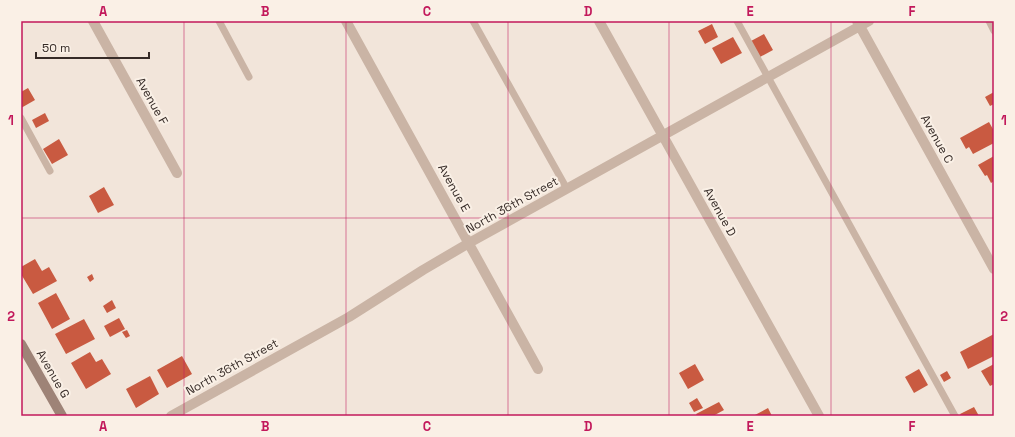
<svg xmlns="http://www.w3.org/2000/svg" width="1015" height="437" font-family="'Space Grotesk',sans-serif">
<style>
.building{fill:#c95a41}
.lines{fill:none;stroke-linecap:round;stroke-linejoin:round}
.lane{stroke:#cab4a5;stroke-width:7}
.street{stroke:#cab4a5;stroke-width:10}
.secondary{stroke:#9e8377;stroke-width:10}
.grid{fill:none;stroke:#c2185b;stroke-width:1;stroke-opacity:0.55}
.labels{text-anchor:middle;dominant-baseline:central;stroke-width:4;stroke-linejoin:round;paint-order:stroke}
.street-label{font-size:12px;fill:#362b27;stroke:#faf0e6}
.neatline{fill:none;stroke:#c2185b;stroke-width:1.5}
.grid-label{font-size:13px;text-anchor:middle;font-weight:bold;fill:#c2185b}
</style>
<rect width="100%" height="100%" fill="#f2e5da"/>
<!-- building -->
<path class="building" d="M 712,24 L 718,37 L 705,44 L 698,31 Z
M 764,34 L 773,50 L 760,57 L 751,41 Z
M 733,37 L 742,53 L 721,64 L 712,48 Z
M 28,88 L 35,100 L 21,108 L 21,92 Z
M 994,92 L 994,104 L 990,106 L 985,97 Z
M 45,113 L 49,121 L 36,128 L 32,120 Z
M 989,122 L 994,131 L 994,143 L 973,154 L 969,147 L 966,149 L 960,138 Z
M 59,139 L 68,155 L 52,164 L 43,149 Z
M 994,156 L 994,181 L 991,183 L 987,175 L 985,176 L 978,165 Z
M 104,187 L 114,205 L 98,213 L 89,196 Z
M 35,259 L 42,271 L 49,267 L 57,281 L 33,294 L 21,274 L 21,267 Z
M 92,274 L 94,279 L 90,282 L 87,277 Z
M 56,293 L 70,319 L 52,329 L 38,303 Z
M 112,300 L 116,308 L 107,313 L 103,306 Z
M 119,318 L 125,329 L 110,337 L 104,326 Z
M 84,319 L 95,339 L 66,354 L 55,334 Z
M 127,330 L 130,336 L 126,338 L 122,332 Z
M 994,334 L 994,356 L 968,369 L 960,352 Z
M 90,352 L 96,362 L 102,359 L 111,374 L 86,389 L 71,363 Z
M 182,356 L 192,374 L 167,388 L 157,370 Z
M 695,364 L 704,380 L 688,389 L 679,373 Z
M 994,364 L 994,384 L 990,386 L 981,371 Z
M 919,369 L 928,385 L 914,393 L 905,377 Z
M 947,371 L 951,378 L 944,382 L 940,375 Z
M 150,376 L 159,394 L 136,408 L 126,389 Z
M 697,398 L 703,408 L 694,412 L 689,403 Z
M 719,402 L 724,410 L 713,416 L 697,416 L 696,414 Z
M 974,407 L 979,416 L 961,416 L 960,414 Z
M 768,408 L 772,416 L 753,416 Z"/>
<g class="lines">
<!-- lane -->
<path class="lane" d="M 219,21 L 249,77
M 473,21 L 567,189
M 737,21 L 955,416
M 989,21 L 994,31
M 21,118 L 50,171"/>
<!-- street -->
<path class="street" d="M 93,21 L 177,173
M 346,21 L 538,369
M 599,21 L 819,416
M 857,21 L 994,269
M 171,416 L 349,317 L 423,270 L 469,243 L 869,21"/>
<!-- secondary -->
<path class="secondary" d="M 21,344 L 62,416"/>
</g>
<!-- grid -->
<path class="grid" d="M 184,21 L 184,416M 346,21 L 346,416M 508,21 L 508,416M 669,21 L 669,416M 831,21 L 831,416M 21,218 L 994,218"/>
<g class="labels">
<!-- street labels -->
<g class="street-label">
<text transform="translate(152 101) rotate(61)">Avenue F</text>
<text transform="translate(937 139) rotate(61)">Avenue C</text>
<text transform="translate(454 188) rotate(61)">Avenue E</text>
<text transform="translate(512 205) rotate(-29)">North 36th Street</text>
<text transform="translate(720 212) rotate(61)">Avenue D</text>
<text transform="translate(232 367) rotate(-29)">North 36th Street</text>
<text transform="translate(53 374) rotate(60)">Avenue G</text>
</g>
</g>
<!-- border -->
<rect width="1015" height="437" fill="none" stroke="#faf0e6" stroke-width="44"/>
<!-- scale -->
<path d="M36 52v6h113v-6" fill="none" stroke="#362b27" stroke-width="2"/>
<text x="42" y="52" font-size="12" fill="#362b27" stroke="#faf0e6" stroke-width="3" paint-order="stroke">50 m</text>
<rect x="22" y="22" width="971" height="393" class="neatline"/>
<g class="grid-label">
<text x="103" y="16">A</text>
<text x="265" y="16">B</text>
<text x="427" y="16">C</text>
<text x="588" y="16">D</text>
<text x="750" y="16">E</text>
<text x="912" y="16">F</text>
<text x="11" y="125">1</text>
<text x="1004" y="125">1</text>
<text x="11" y="321">2</text>
<text x="1004" y="321">2</text>
<text x="103" y="431">A</text>
<text x="265" y="431">B</text>
<text x="427" y="431">C</text>
<text x="588" y="431">D</text>
<text x="750" y="431">E</text>
<text x="912" y="431">F</text>
</g>
</svg>
